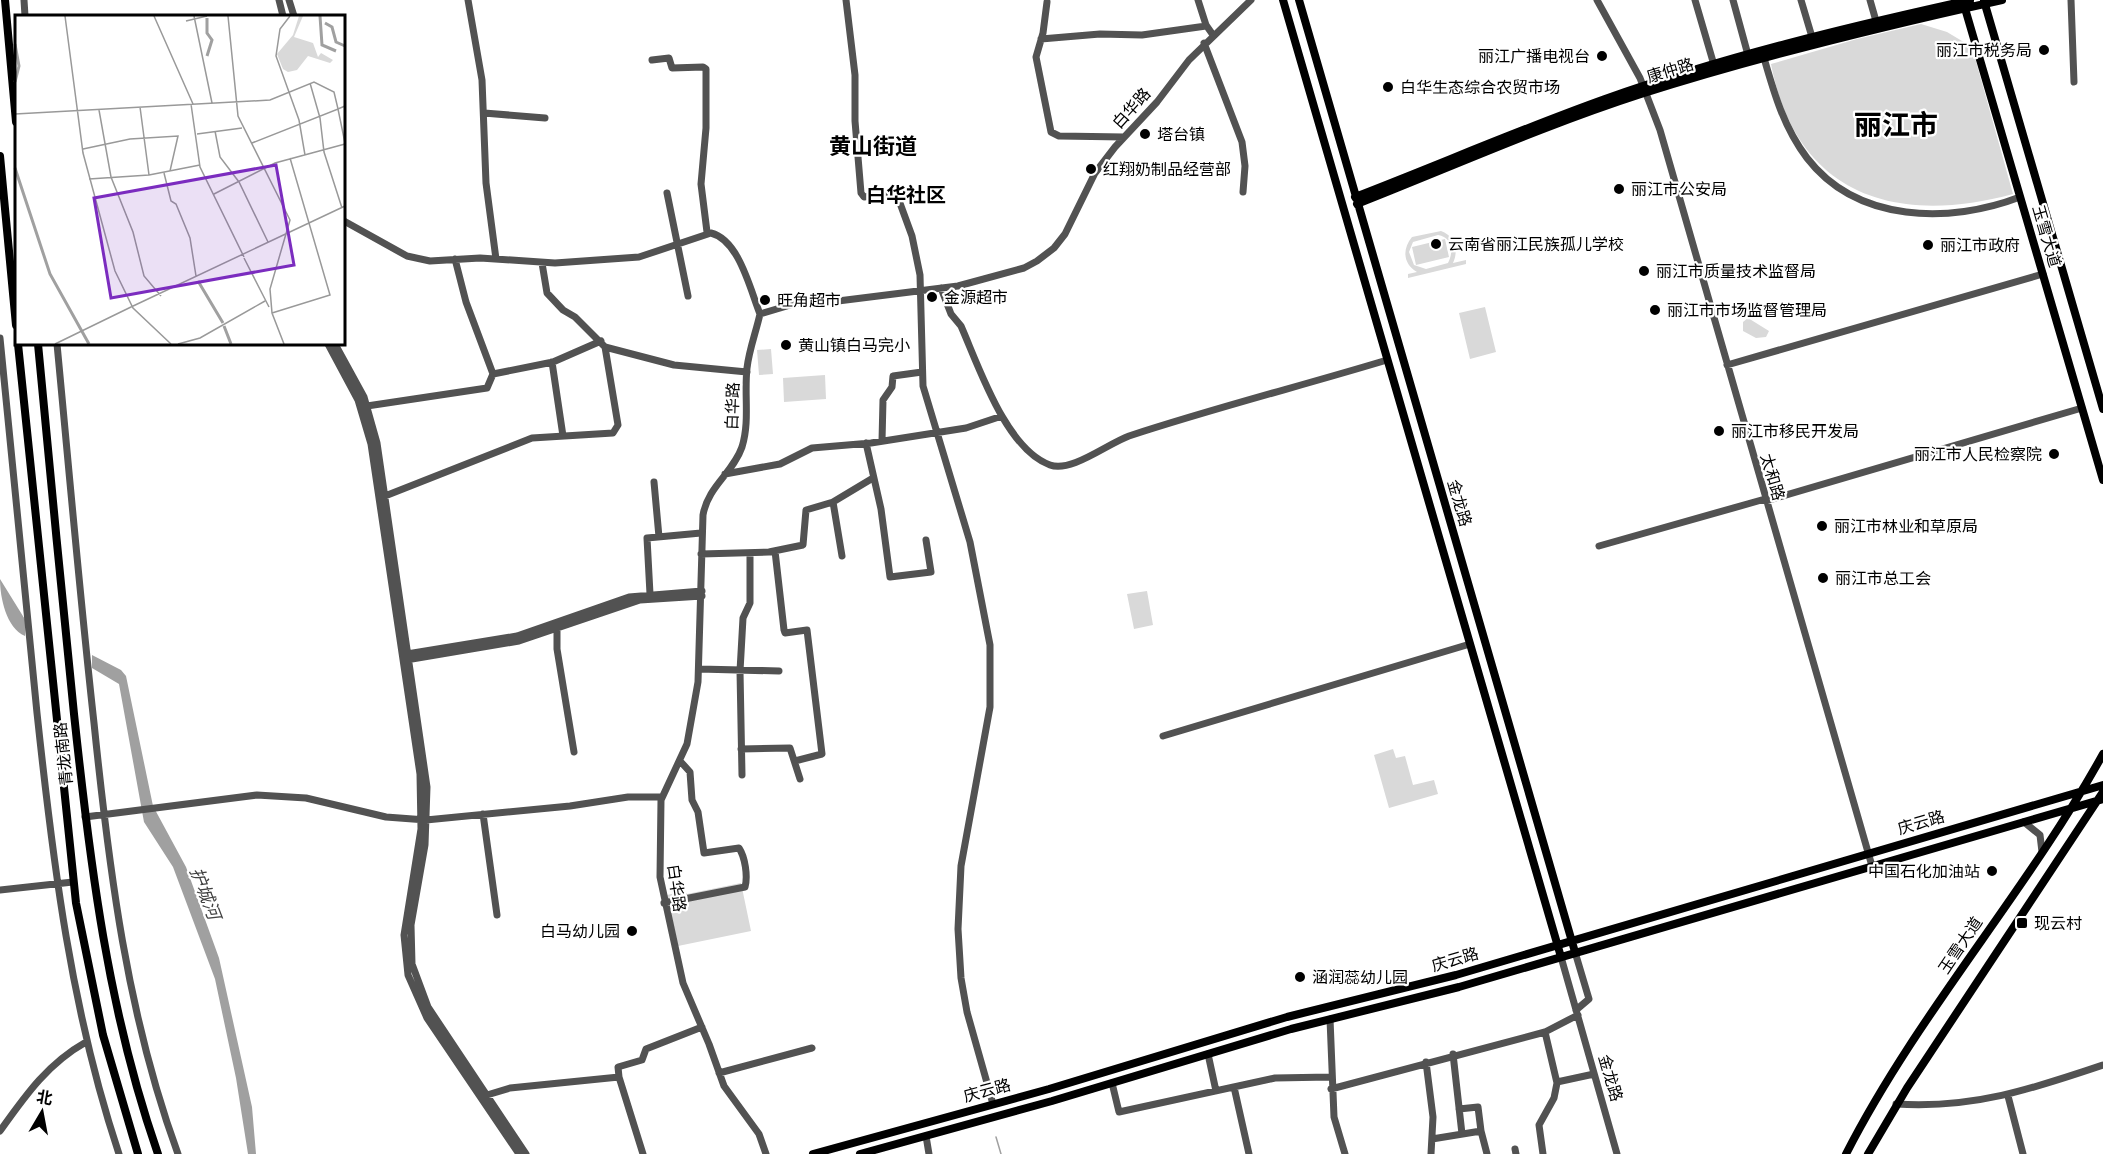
<svg xmlns="http://www.w3.org/2000/svg" width="2103" height="1154" font-family="Ubuntu,'Noto Sans SC',sans-serif">
<style>
.green{fill:#d9d9d9;fill-rule:evenodd}
.water{fill:#a0a0a0}
.lines{fill:none;stroke-linecap:round;stroke-linejoin:round}
.stream{stroke:#a0a0a0;stroke-width:1.5}
.minor{stroke:#525252;stroke-width:7}
.major{stroke:#000;stroke-width:8}
.poi-dot{fill:#000;stroke:#fff;stroke-width:2}
.labels{text-anchor:middle;dominant-baseline:central;stroke-width:4.5;stroke-linejoin:round;paint-order:stroke}
.poi-label{font-size:16px;fill:#000;stroke:#fff;text-anchor:start}
.street-label{font-size:16px;fill:#000;stroke:#fff}
.water-label{font-size:18px;font-style:italic;fill:#414141;stroke:#fff}
.quarter-label{font-size:20px;font-weight:bold;fill:#000;stroke:#fff}
.district-label{font-size:22px;font-weight:bold;fill:#000;stroke:#fff}
.town-label{font-size:28px;font-weight:bold;fill:#000;stroke:#fff}
.inset-river{fill:none;stroke:#a0a0a0;stroke-width:3}
.inset-road{fill:none;stroke:#999;stroke-width:1.5}
.view{fill:#7b2cbf;fill-opacity:0.15;stroke:#7b2cbf;stroke-width:3}
.inset-edge{fill:none;stroke:#000;stroke-width:3}
</style>
<rect width="100%" height="100%" fill="#fff"/>
<!-- green -->
<path class="green" d="M 1921,24 L 1947,32 L 1972,47 L 2013,194 C 1895,226 1796,195 1771,64 L 1857,39 Z
M 1441,231 C 1455,236 1459,250 1453,263 L 1466,260 L 1466,264 L 1408,278 L 1408,274 L 1417,272 C 1403,264 1402,249 1412,237 ZM 1438,235 C 1452,237 1454,252 1448,263 L 1426,269 L 1414,265 L 1409,252 L 1413,242 Z
M 1445,239 L 1449,257 L 1416,265 L 1412,247 Z
M 1485,307 L 1496,352 L 1470,359 L 1459,313 Z
M 1748,318 L 1769,331 L 1766,337 L 1756,338 L 1743,331 L 1743,322 Z
M 771,349 L 773,374 L 759,375 L 757,350 Z
M 825,375 L 826,399 L 784,402 L 783,378 Z
M 1147,591 L 1153,625 L 1134,629 L 1127,594 Z
M 1393,749 L 1396,758 L 1405,756 L 1413,785 L 1434,780 L 1438,794 L 1389,808 L 1374,755 Z
M 741,883 L 751,931 L 678,946 L 667,895 L 685,891 L 687,894 Z"/>
<!-- water -->
<path class="water" d="M 0,579 L 26,621 L 25,636 C 6,628 0,597 0,579 Z
M 92,655 L 121,670 L 126,676 L 153,806 L 186,867 L 219,958 L 252,1107 L 256,1154 L 248,1154 L 236,1078 L 215,979 L 173,867 L 144,822 L 119,684 L 92,668 Z"/>
<g class="lines">
<!-- stream -->
<path class="stream" d="M 996,1137 L 1001,1154"/>
<!-- minor -->
<path class="minor" d="M 24,0 L 25,16
M 279,0 L 283,16
M 289,0 L 294,16
M 468,0 L 482,80 L 486,183 L 496,259
M 846,0 L 855,75 L 855,121 L 861,193 L 864,197 L 891,193 L 897,195 L 912,236 L 920,275 L 923,386 L 970,542 L 990,645 L 990,707 L 961,866 L 958,929 L 961,978 L 967,1012 L 993,1104
M 1198,0 L 1206,25 L 1213,35
M 1597,0 L 1640,78 L 1660,130 L 1872,866
M 1695,0 L 1714,65
M 1733,0 L 1748,55
M 1801,0 L 1812,37
M 1870,0 L 1876,21
M 2071,0 L 2074,82
M 1047,2 L 1043,33 L 1036,57 L 1051,132 L 1059,136 L 1124,137
M 1041,39 L 1100,34 L 1142,35 L 1206,26
M 1204,43 L 1242,142 L 1245,166 L 1243,192
M 1764,58 C 1774,93 1784,128 1807,158 C 1857,223 1950,224 2020,197
M 652,60 L 669,58 L 672,68 L 703,67 L 706,69 L 706,128 L 701,184 L 707,232
M 484,113 L 545,118
M 667,193 L 688,296
M 344,221 L 407,256 L 430,261 L 480,258 L 555,263 L 639,257 L 711,233 C 739,240 750,289 760,314
M 542,263 L 547,293 L 563,310 L 575,317 L 605,347 L 674,365 L 747,372
M 941,288 L 951,314 L 961,326 C 979,367 1006,449 1050,465 C 1071,473 1107,444 1129,436 C 1214,408 1301,386 1387,360
M 0,338 C 12,463 24,588 37,713 C 53,863 71,1010 119,1154
M 57,344 C 69,470 80,597 94,723 C 109,869 127,1015 178,1154
M 328,344 L 358,400 L 371,444 L 420,774 L 421,829 L 404,935 L 408,975 L 427,1018 L 519,1154
M 335,344 L 364,397 L 377,443 L 427,787 L 425,845 L 411,925 L 412,964 L 428,1007 L 526,1154
M 552,362 L 563,436
M 1727,365 L 2043,274
M 493,374 L 553,362 L 601,341
M 367,406 L 487,388 L 493,374 L 466,302 L 455,259
M 882,441 L 883,400 L 892,387 L 893,376 L 922,372
M 866,443 L 881,509 L 890,577 L 931,572 L 926,540
M 725,474 L 780,464 L 812,448 L 871,443 L 966,428 L 1002,416
M 654,482 L 659,537
M 385,496 L 532,438 L 613,433 L 618,425 L 605,347
M 1766,501 L 2082,408
M 833,502 L 842,556
M 1599,546 L 1765,499
M 775,551 L 784,630 L 785,633 L 807,630 L 822,754 L 795,761
M 701,554 L 769,552 L 803,545 L 806,510 L 833,502 L 873,478
M 650,594 L 647,538 L 701,533
M 557,629 L 557,649 L 574,752
M 407,654 L 517,636 L 629,597 L 702,591
M 406,660 L 519,641 L 640,600 L 702,596
M 699,669 L 779,671
M 1163,736 L 1470,644
M 741,749 L 790,748 L 800,779
M 742,775 L 740,671 L 743,618 L 750,603 L 750,554
M 483,814 L 497,915
M 85,817 L 257,795 L 306,798 L 386,817 L 426,820 L 570,806 L 628,797 L 662,797
M 2024,822 L 2040,835 L 2042,852
M 0,890 L 73,882
M 664,903 L 745,887 C 748,876 745,857 739,848 L 704,853 L 698,812 L 692,800 L 690,772 L 680,761
M 1575,952 L 1589,999 L 1576,1010
M 1561,957 L 1617,1154
M 1330,1019 L 1334,1117 L 1345,1154
M 1208,1054 L 1216,1091
M 1453,1054 L 1462,1134
M 1426,1062 L 1433,1117 L 1431,1154
M 719,1073 L 812,1048
M 619,1077 L 618,1067 L 642,1060 L 646,1049 L 702,1027
M 1557,1082 L 1594,1074
M 1112,1083 L 1119,1112 L 1275,1078 L 1330,1077
M 1234,1087 L 1249,1154
M 1331,1089 L 1545,1032 L 1578,1015
M 487,1095 L 510,1088 L 619,1077 L 643,1154
M 2008,1096 L 2023,1154
M 1896,1104 C 1973,1109 2032,1089 2103,1065
M 1459,1109 L 1478,1107 L 1481,1131
M 0,1131 C 25,1096 47,1064 86,1042
M 926,1136 L 929,1154
M 1432,1139 L 1481,1131 L 1487,1154
M 1515,1149 L 1516,1154
M 766,1154 L 759,1134 L 724,1086 L 709,1044 L 683,983 L 660,877 L 661,800 L 687,744 L 698,682 L 703,515 C 708,486 733,473 742,447 C 750,421 744,395 747,368 C 749,350 756,332 760,314 L 797,303 L 838,301 L 958,286 L 1024,268 L 1037,261 L 1054,248 L 1065,234 L 1095,173 L 1115,147 L 1157,102 L 1189,60 L 1251,0
M 1543,1154 L 1539,1125 L 1554,1098 L 1557,1083 L 1545,1032"/>
<!-- major -->
<path class="major" d="M 5,0 L 16,122
M 1283,0 L 1561,957
M 1299,0 L 1575,952
M 1984,1 L 2103,409
M 1964,5 L 2103,480
M 0,156 L 16,325
M 1355,197 C 1438,165 1521,129 1605,99 C 1724,57 1847,27 1970,0
M 1357,204 C 1451,167 1545,125 1641,94 C 1760,56 1880,27 2002,0
M 18,344 L 76,903 L 103,1035 L 138,1154
M 38,344 C 50,467 61,591 74,714 C 90,864 108,1011 158,1154
M 813,1154 L 1049,1089 L 1287,1017 L 1456,975 L 2103,785
M 860,1154 L 1052,1101 L 1291,1029 L 1459,987 L 2103,799
M 1846,1154 C 1918,1013 2026,893 2103,754
M 1868,1154 L 1907,1088 L 2103,792"/>
</g>
<!-- markers -->
<g class="poi-dot">
<circle cx="2044" cy="50" r="6"/>
<circle cx="1602" cy="56" r="6"/>
<circle cx="1388" cy="87" r="6"/>
<circle cx="1145" cy="134" r="6"/>
<circle cx="1091" cy="169" r="6"/>
<circle cx="1619" cy="189" r="6"/>
<circle cx="1436" cy="244" r="6"/>
<circle cx="1928" cy="245" r="6"/>
<circle cx="1644" cy="271" r="6"/>
<circle cx="932" cy="297" r="6"/>
<circle cx="765" cy="300" r="6"/>
<circle cx="1655" cy="310" r="6"/>
<circle cx="786" cy="345" r="6"/>
<circle cx="1719" cy="431" r="6"/>
<circle cx="2054" cy="454" r="6"/>
<circle cx="1822" cy="526" r="6"/>
<circle cx="1823" cy="578" r="6"/>
<circle cx="1992" cy="871" r="6"/>
<rect x="2016" y="917" width="12" height="12" rx="3"/>
<circle cx="632" cy="931" r="6"/>
<circle cx="1300" cy="977" r="6"/>
</g>
<g class="labels">
<!-- poi labels -->
<g class="poi-label">
<text x="2032" y="50" text-anchor="end">丽江市税务局</text>
<text x="1590" y="56" text-anchor="end">丽江广播电视台</text>
<text x="1400" y="87">白华生态综合农贸市场</text>
<text x="1157" y="134">塔台镇</text>
<text x="1103" y="169">红翔奶制品经营部</text>
<text x="1631" y="189">丽江市公安局</text>
<text x="1448" y="244">云南省丽江民族孤儿学校</text>
<text x="1940" y="245">丽江市政府</text>
<text x="1656" y="271">丽江市质量技术监督局</text>
<text x="944" y="297">金源超市</text>
<text x="777" y="300">旺角超市</text>
<text x="1667" y="310">丽江市市场监督管理局</text>
<text x="798" y="345">黄山镇白马完小</text>
<text x="1731" y="431">丽江市移民开发局</text>
<text x="2042" y="454" text-anchor="end">丽江市人民检察院</text>
<text x="1834" y="526">丽江市林业和草原局</text>
<text x="1835" y="578">丽江市总工会</text>
<text x="1980" y="871" text-anchor="end">中国石化加油站</text>
<text x="2034" y="923">现云村</text>
<text x="620" y="931" text-anchor="end">白马幼儿园</text>
<text x="1312" y="977">涵润蕊幼儿园</text>
</g>
<!-- street labels -->
<g class="street-label">
<text transform="translate(1670 70) rotate(-17)">康仲路</text>
<text transform="translate(1131 108) rotate(-48)">白华路</text>
<text transform="translate(2047 236) rotate(74)">玉雪大道</text>
<text transform="translate(732 406) rotate(-88)">白华路</text>
<text transform="translate(1773 477) rotate(74)">太和路</text>
<text transform="translate(1460 503) rotate(74)">金龙路</text>
<text transform="translate(63 754) rotate(-96)">青龙南路</text>
<text transform="translate(1921 822) rotate(-16)">庆云路</text>
<text transform="translate(677 888) rotate(82)">白华路</text>
<text transform="translate(1960 945) rotate(-56)">玉雪大道</text>
<text transform="translate(1455 959) rotate(-16)">庆云路</text>
<text transform="translate(1611 1078) rotate(74)">金龙路</text>
<text transform="translate(987 1090) rotate(-15)">庆云路</text>
</g>
<!-- water labels -->
<g class="water-label">
<text transform="translate(206 893) rotate(69)">护城河</text>
</g>
<!-- quarter labels -->
<g class="quarter-label">
<text x="906" y="194">白华社区</text>
</g>
<!-- district labels -->
<g class="district-label">
<text x="873" y="145">黄山街道</text>
</g>
<!-- town labels -->
<g class="town-label">
<text x="1896" y="124">丽江市</text>
</g>
</g>
<!-- overview -->
<g transform="translate(15 15)">
<rect width="330" height="330" fill="#fff"/>
<path d="M 284,1 L 288,1 L 279,22 L 298,28 L 303,42 L 306,38 L 318,45 L 315,48 L 293,41 L 282,55 L 273,57 L 268,54 L 262,39 L 278,20 Z" fill="#d9d9d9"/>
<path class="inset-river" d="M 305,1 L 307,30 L 321,36M 310,8 L 317,12 L 321,27 L 330,31M 0,29 L 4,51 L 0,67M 192,41 L 197,25 L 192,18 L 192,3M 0,153 L 35,259 L 74,329M 183,266 L 208,308M 209,311 L 216,329"/>
<path class="inset-road" d="M 50,1 L 68,138 L 100,256 L 118,293 L 156,329M 139,1 L 178,89M 179,1 L 197,88M 213,1 L 223,101 L 275,205 L 255,274 L 257,298 L 269,329M 275,1 L 265,14 L 261,41 L 284,105 L 290,140M 171,6 L 192,1M 295,68 L 305,103 L 309,137 L 327,193M 176,89 L 185,152 L 229,242M 125,92 L 134,160M 84,95 L 96,162 L 118,217 L 129,261 L 146,281M 0,99 L 255,85 L 299,67 L 319,77 L 323,94 L 330,91M 200,116 L 205,142 L 224,167 L 253,227M 182,119 L 227,113M 237,128 L 323,94 L 330,128M 68,134 L 115,124 L 163,121 L 155,156M 149,158 L 156,186 L 161,189 L 175,223 L 181,261M 74,164 L 134,160 L 185,150M 199,179 L 260,148 L 330,129M 229,243 L 254,292M 116,292 L 330,191M 257,298 L 315,280 L 275,143M 40,329 L 116,292M 163,329 L 185,323 L 250,286"/>
<path class="view" d="M 261,150 L 279,250 L 96,283 L 79,183 Z"/>
<rect width="330" height="330" class="inset-edge"/>
</g>
<!-- north arrow -->
<g transform="translate(42 1112) rotate(10)" stroke="#ffffff" stroke-width="4.5" paint-order="stroke">
<path d="M0-4.5L10 22L0 15L-10 22Z" fill="#000000"/>
<text y="-9" font-size="16" font-weight="bold" text-anchor="middle" fill="#000000">北</text>
</g>
</svg>
